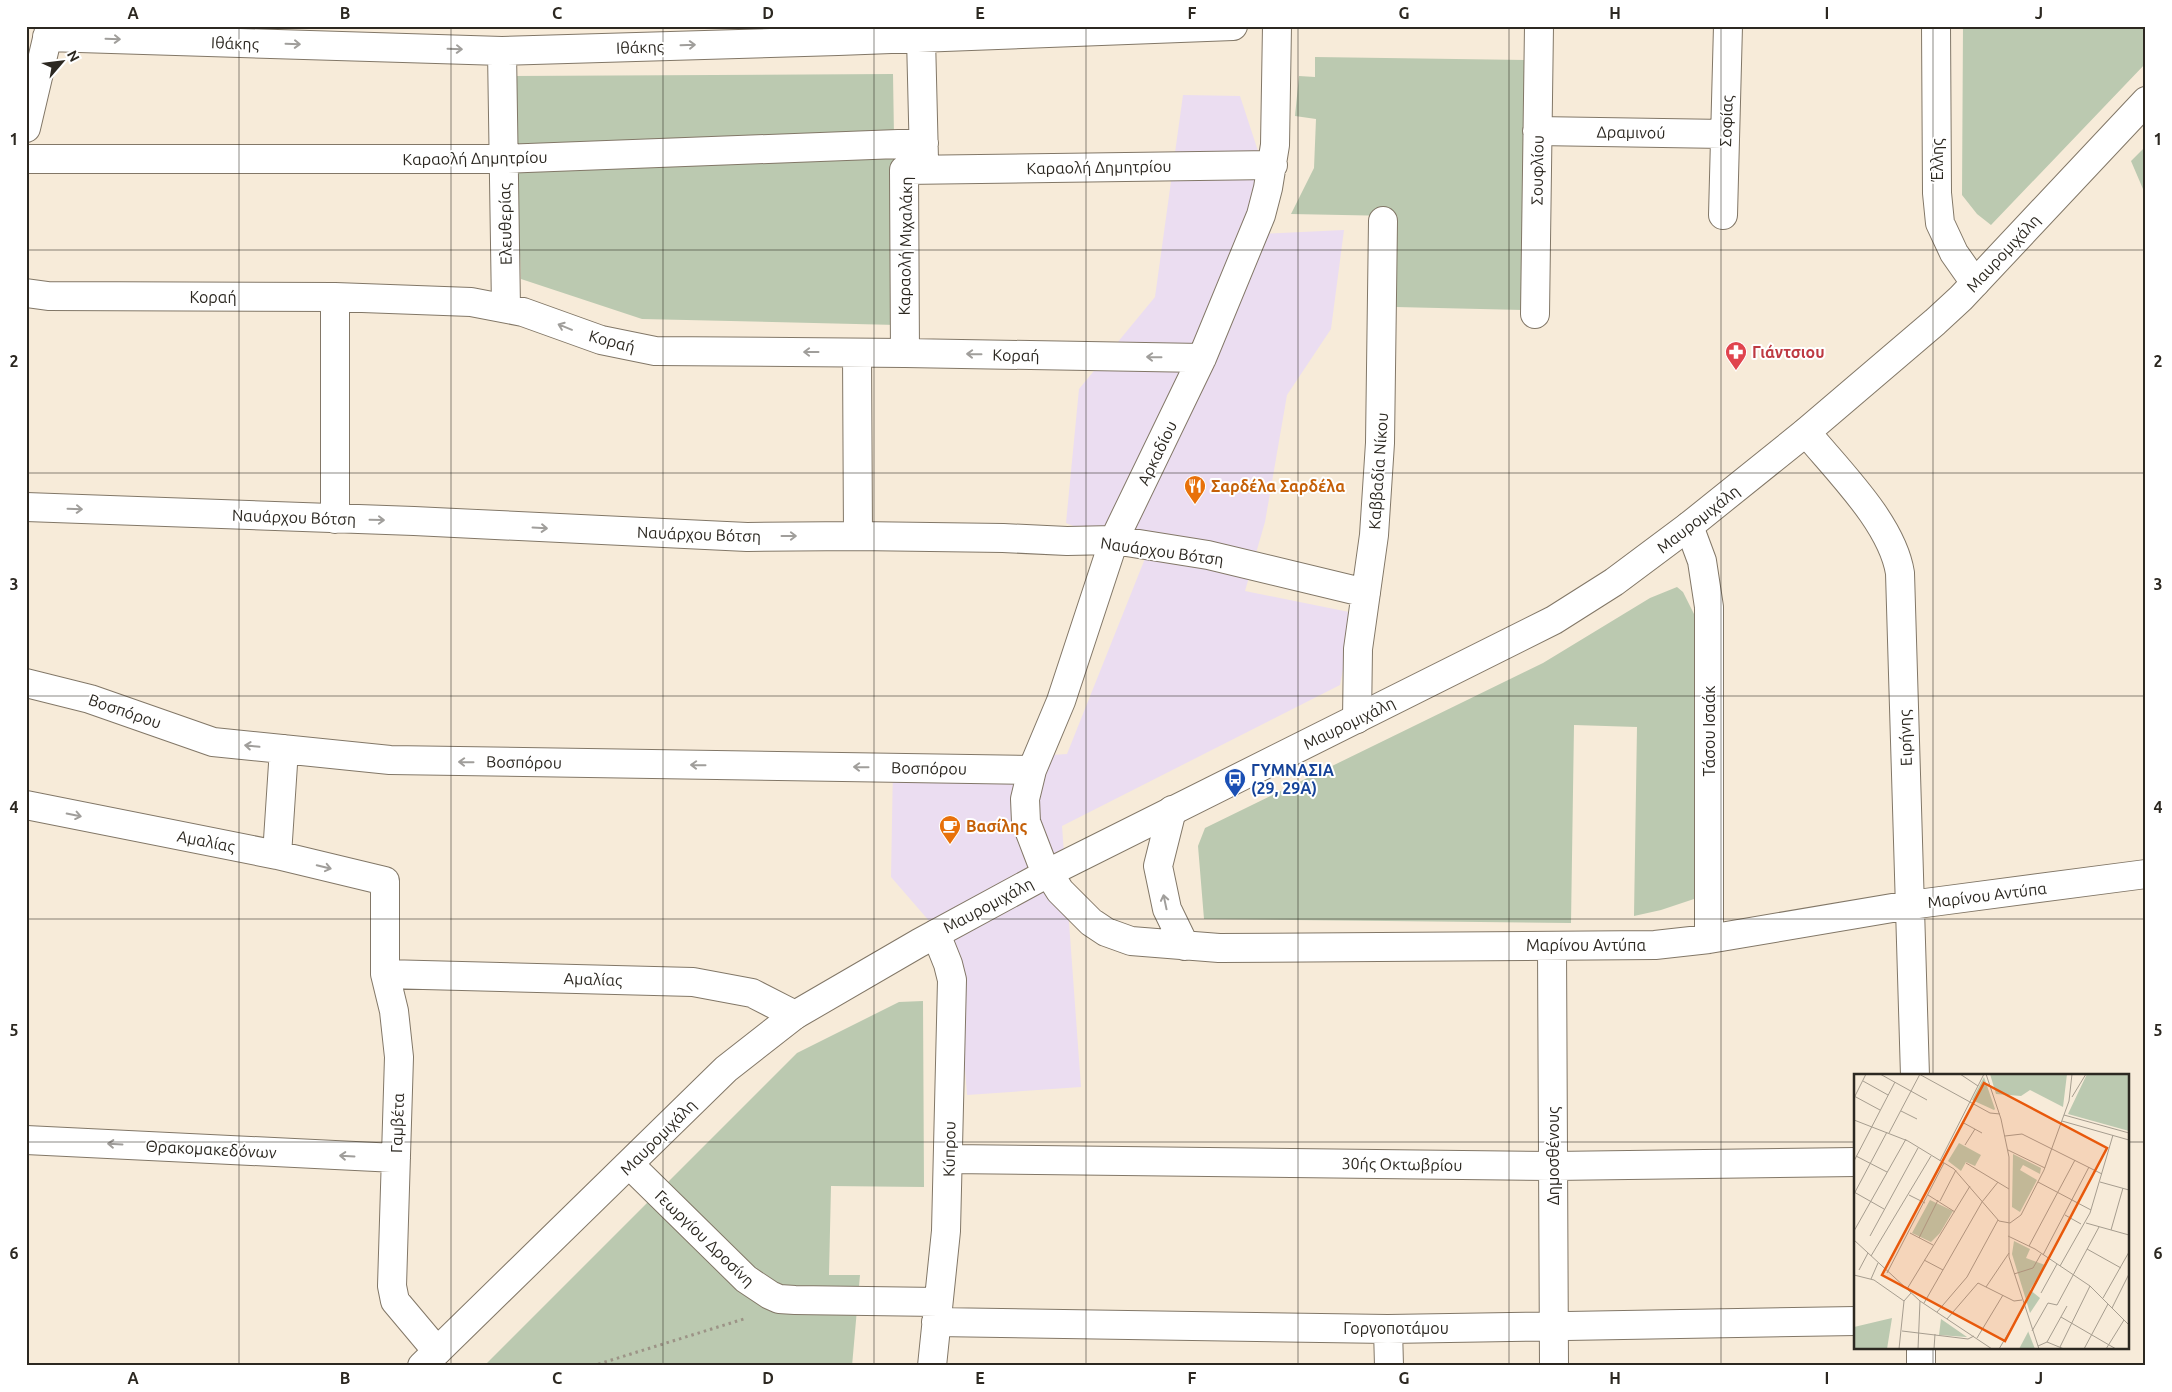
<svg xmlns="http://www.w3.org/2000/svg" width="2172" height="1392" font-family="Ubuntu,sans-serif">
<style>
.commercial{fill:#ebddf1}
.green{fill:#bbc9b0}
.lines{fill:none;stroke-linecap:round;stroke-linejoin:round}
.minor-casing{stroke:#827767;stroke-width:30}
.major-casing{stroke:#827767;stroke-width:30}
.path{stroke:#9c9386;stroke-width:3;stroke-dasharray:2.5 4;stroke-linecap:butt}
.minor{stroke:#fff;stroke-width:28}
.major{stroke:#fff;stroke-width:28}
.oneway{stroke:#a09e9b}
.grid{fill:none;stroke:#2c2821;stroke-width:1;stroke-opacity:0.55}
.labels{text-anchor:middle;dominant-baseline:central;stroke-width:4;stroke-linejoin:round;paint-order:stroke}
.street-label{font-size:16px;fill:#2c2821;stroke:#fff}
.health-label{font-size:16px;font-weight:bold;fill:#be3a42;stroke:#fff;text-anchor:start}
.food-label{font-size:16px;font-weight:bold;fill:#c56008;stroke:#fff;text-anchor:start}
.transit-label{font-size:16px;font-weight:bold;fill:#164399;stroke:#fff;text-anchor:start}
.inset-road{fill:none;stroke:#a69d8f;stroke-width:1}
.view{fill:#e8590c;fill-opacity:0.15;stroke:#e8590c;stroke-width:2.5}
.inset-edge{fill:none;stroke:#2c2821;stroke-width:2.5}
.neatline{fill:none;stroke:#2c2821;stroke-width:2}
.grid-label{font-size:16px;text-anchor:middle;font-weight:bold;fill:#2c2821}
</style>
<rect width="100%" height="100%" fill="#f7ebd9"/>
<!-- commercial -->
<path class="commercial" d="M 1183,95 L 1240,96 L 1258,151 L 1261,234 L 1344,230 L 1331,329 L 1287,395 L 1265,522 L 1245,591 L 1354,613 L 1340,685 L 1062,826 L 1081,1087 L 967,1095 L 956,952 L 891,877 L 893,765 L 1067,754 L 1146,556 L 1066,523 L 1079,389 L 1155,297 Z"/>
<!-- green -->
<path class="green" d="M 1963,26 L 2146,26 L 2146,63 L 1991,225 L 1977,214 L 1962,195 Z
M 1315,57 L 1526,60 L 1523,310 L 1396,307 L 1394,216 L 1291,214 L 1314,168 L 1316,119 L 1295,116 L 1299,76 L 1315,77 Z
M 893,74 L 897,325 L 642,319 L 521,279 L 513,76 Z
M 2146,146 L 2146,196 L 2131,161 Z
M 1677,587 L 1683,592 L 1695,616 L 1694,899 L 1661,910 L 1634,916 L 1637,727 L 1574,725 L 1571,923 L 1204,919 L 1198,846 L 1205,828 L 1543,663 L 1650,598 Z
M 923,1001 L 924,1187 L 831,1186 L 829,1275 L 860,1275 L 852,1366 L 484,1366 L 797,1053 L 899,1002 Z"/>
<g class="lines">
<!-- minor casing -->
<g class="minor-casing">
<path id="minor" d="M 1277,26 L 1275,145 L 1268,188 L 1261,215 L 1202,358 L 1114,540 L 1061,701 L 1032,770 L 1025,799 L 1026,822 L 1041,861 L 1060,891 L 1091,922 L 1106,932 L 1131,941 L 1219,948 L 1655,945 L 1709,939 L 1910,905 L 2146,874
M 1936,26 L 1937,193 L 1940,223 L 1954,253 L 1975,283
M 47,37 L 502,51 L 838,41 L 1233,26
M 921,38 L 924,160
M 502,51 L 506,308
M 26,128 L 50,26
M 1537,131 L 1725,134
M 26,159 L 504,159 L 924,143
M 1723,215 L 1728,26
M 26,293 L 48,296 L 335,297 L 471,302 L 523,312 L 601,340 L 655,351 L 905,353 L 1202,358
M 335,297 L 335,519
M 1535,314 L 1539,26
M 857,353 L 858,536
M 905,353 L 904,170 L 1273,165
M 1806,432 C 1838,471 1892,523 1900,573 L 1915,1076
M 26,507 L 414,521 L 747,537 L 858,536 L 1003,538 L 1067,541 L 1114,540 L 1208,555 L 1366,593
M 1689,526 L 1702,561 L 1709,607 L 1709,939
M 26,683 L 90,699 L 213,742 L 390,760 L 1032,770
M 1357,719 L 1358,649 L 1374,535 L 1380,443 L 1383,221
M 26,805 L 277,855 L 385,881 L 385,974 L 394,1011 L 399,1057 L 392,1286 L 395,1301 L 437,1351
M 1172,810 L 1158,866 L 1167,909 L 1185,946
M 277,855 L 284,749
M 1552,946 L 1554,1366
M 385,974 L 693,982 L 752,993 L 795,1015
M 26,1140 L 396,1158
M 949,1159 L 1553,1166 L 1856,1162
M 630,1165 L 746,1279 L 770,1295 L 779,1299 L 795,1300 L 938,1302
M 936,1322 L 1388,1329 L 1856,1321
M 1388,1329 L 1389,1366
M 1921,1348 L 1921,1366
M 932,1366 L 946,1231 L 952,980 L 948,964 L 936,934"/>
</g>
<!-- major casing -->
<g class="major-casing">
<path id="major" d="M 422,1366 L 726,1069 L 795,1015 L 919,943 L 1048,873 L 1554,620 L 1614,582 L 1689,526 L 1806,432 L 1935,322 L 1961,298 L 2146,101"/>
</g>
<!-- path -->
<path class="path" d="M 592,1366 L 747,1318"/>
<!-- minor -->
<use href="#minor" class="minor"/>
<!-- major -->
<use href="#major" class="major"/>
</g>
<!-- one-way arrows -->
<defs><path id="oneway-shaft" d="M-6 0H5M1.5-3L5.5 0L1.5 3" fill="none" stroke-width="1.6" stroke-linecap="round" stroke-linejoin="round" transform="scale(1.25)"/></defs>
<g class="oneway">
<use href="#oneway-shaft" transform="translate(113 39) rotate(2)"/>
<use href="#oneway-shaft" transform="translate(293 44) rotate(2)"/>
<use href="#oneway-shaft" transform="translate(688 45) rotate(-2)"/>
<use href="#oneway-shaft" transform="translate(455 49) rotate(2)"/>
<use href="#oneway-shaft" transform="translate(565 327) rotate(-158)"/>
<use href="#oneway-shaft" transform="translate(811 352) rotate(-180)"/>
<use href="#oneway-shaft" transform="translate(974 354) rotate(-179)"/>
<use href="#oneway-shaft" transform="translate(1154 357) rotate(-179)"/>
<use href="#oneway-shaft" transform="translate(75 509) rotate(2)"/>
<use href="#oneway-shaft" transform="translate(377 520) rotate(1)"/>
<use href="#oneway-shaft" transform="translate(540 528) rotate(3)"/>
<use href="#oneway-shaft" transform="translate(789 536)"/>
<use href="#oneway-shaft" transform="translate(252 746) rotate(-174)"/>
<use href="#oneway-shaft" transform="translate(466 762) rotate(-179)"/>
<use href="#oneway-shaft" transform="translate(698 765) rotate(-179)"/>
<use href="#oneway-shaft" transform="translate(861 767) rotate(-179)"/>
<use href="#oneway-shaft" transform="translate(74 815) rotate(11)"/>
<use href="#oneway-shaft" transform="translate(324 867) rotate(14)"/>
<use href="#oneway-shaft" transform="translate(1165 902) rotate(-102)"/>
<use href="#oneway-shaft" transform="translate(115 1144) rotate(-177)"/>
<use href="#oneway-shaft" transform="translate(347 1156) rotate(-177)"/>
</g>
<!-- grid -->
<path class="grid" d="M 239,26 L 239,1366M 451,26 L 451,1366M 663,26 L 663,1366M 874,26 L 874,1366M 1086,26 L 1086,1366M 1298,26 L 1298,1366M 1509,26 L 1509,1366M 1721,26 L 1721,1366M 1933,26 L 1933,1076M 26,250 L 2146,250M 26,473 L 2146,473M 26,696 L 2146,696M 26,919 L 2146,919M 26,1142 L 1856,1142M 2128,1142 L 2146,1142M 1933,1348 L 1933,1366"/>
<!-- icons -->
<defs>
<g id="pharmacy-pin" transform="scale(1.125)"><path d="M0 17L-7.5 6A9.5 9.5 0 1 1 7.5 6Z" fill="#e0444e" stroke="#fff"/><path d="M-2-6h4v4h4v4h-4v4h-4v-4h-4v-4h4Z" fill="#fff"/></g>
<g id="restaurant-pin" transform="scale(1.125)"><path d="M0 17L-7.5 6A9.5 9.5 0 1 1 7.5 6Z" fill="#e8710a" stroke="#fff"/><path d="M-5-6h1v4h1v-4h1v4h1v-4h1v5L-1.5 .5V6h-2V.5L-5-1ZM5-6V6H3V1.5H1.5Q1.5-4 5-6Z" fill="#fff"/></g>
<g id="bus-pin" transform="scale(1.125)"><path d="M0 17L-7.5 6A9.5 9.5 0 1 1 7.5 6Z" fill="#1a4fb4" stroke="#fff"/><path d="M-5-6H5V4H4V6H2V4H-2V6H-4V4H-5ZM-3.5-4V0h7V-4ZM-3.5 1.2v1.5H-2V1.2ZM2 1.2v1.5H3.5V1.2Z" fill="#fff"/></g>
<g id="cafe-pin" transform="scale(1.125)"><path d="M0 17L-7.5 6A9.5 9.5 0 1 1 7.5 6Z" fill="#e8710a" stroke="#fff"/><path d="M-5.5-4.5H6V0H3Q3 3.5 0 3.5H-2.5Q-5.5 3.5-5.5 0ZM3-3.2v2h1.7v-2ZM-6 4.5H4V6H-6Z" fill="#fff"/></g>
</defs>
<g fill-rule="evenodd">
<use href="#pharmacy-pin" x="1736" y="352"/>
<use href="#restaurant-pin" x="1195" y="486"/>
<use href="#bus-pin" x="1235" y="779"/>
<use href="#cafe-pin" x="950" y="826"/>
</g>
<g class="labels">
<!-- street labels -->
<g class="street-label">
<text transform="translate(235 43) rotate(2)">Ιθάκης</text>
<text transform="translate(640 47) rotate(-2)">Ιθάκης</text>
<text transform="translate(1726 121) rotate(-88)">Σοφίας</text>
<text transform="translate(1631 132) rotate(1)">Δραμινού</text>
<text transform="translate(475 158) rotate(-1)">Καραολή Δημητρίου</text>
<text transform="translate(1937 160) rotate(-90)">Έλλης</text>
<text transform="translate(1099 167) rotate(-1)">Καραολή Δημητρίου</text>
<text transform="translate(1537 170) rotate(-89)">Σουφλίου</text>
<text transform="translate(505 224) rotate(-91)">Ελευθερίας</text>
<text transform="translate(905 246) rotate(-89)">Καραολή Μιχαλάκη</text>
<text transform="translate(2003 253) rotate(-47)">Μαυρομιχάλη</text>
<text x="213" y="297">Κοραή</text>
<text transform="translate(612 341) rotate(15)">Κοραή</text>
<text transform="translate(1016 355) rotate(1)">Κοραή</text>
<text transform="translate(1157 453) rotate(-64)">Αρκαδίου</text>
<text transform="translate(1378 471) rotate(-86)">Καββαδία Νίκου</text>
<text transform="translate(294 517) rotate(2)">Ναυάρχου Βότση</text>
<text transform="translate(1698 519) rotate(-38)">Μαυρομιχάλη</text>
<text transform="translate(699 534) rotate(2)">Ναυάρχου Βότση</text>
<text transform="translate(1162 551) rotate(8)">Ναυάρχου Βότση</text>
<text transform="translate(125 711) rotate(19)">Βοσπόρου</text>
<text transform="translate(1349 723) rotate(-26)">Μαυρομιχάλη</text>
<text transform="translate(1709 731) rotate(-90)">Τάσου Ισαάκ</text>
<text transform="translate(1905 738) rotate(-92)">Ειρήνης</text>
<text transform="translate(524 762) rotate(1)">Βοσπόρου</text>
<text transform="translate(929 768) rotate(1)">Βοσπόρου</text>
<text transform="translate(206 841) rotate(11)">Αμαλίας</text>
<text transform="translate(1987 895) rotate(-7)">Μαρίνου Αντύπα</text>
<text transform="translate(988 905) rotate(-28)">Μαυρομιχάλη</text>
<text x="1586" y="945">Μαρίνου Αντύπα</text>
<text transform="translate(593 979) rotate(2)">Αμαλίας</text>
<text transform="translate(397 1123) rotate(-88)">Γαμβέτα</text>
<text transform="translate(658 1137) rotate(-45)">Μαυρομιχάλη</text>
<text transform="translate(211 1149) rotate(3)">Θρακομακεδόνων</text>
<text transform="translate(949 1149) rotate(-89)">Κύπρου</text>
<text transform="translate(1553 1156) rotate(-90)">Δημοσθένους</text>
<text transform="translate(1402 1164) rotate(1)">30ής Οκτωβρίου</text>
<text transform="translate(705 1238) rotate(44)">Γεωργίου Δροσίνη</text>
<text x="1396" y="1328">Γοργοποτάμου</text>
</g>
<!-- health labels -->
<g class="health-label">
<text x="1752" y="352">Γιάντσιου</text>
</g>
<!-- food labels -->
<g class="food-label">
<text x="1211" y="486">Σαρδέλα Σαρδέλα</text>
<text x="966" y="826">Βασίλης</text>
</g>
<!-- transit labels -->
<g class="transit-label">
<text x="1251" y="770">ΓΥΜΝΑΣΙΑ<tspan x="1251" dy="18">(29, 29Α)</tspan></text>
</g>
</g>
<!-- overview -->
<g transform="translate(1854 1074)">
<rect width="275" height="275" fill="#f7ebd9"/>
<path d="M 136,0 L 213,0 L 209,33 L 176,16 L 167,22 L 142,20 ZM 233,0 L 275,0 L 275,57 L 214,40 ZM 130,3 L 141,35 L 140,36 L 118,26 ZM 105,69 L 127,81 L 121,92 L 112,88 L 107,97 L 94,87 ZM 159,80 L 187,94 L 186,100 L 169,91 L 166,96 L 183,106 L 166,138 L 158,133 ZM 76,126 L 99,137 L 86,159 L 77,168 L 58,159 ZM 160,167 L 176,175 L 172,184 L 191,191 L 176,216 L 186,224 L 176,239 L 158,180 ZM 38,244 L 33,275 L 0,275 L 0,253 ZM 87,245 L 113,263 L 112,263 L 85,261 ZM 174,257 L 181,275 L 165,275 L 174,258 Z" fill="#bbc9b0"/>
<path class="inset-road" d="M 26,0 L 73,26M 65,0 L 136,39 L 146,40M 106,0 L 124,12M 132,0 L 147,45 L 155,83 L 155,183 L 185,275M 9,7 L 34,21M 0,22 L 26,36M 1,22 L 12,0M 218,23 L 232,0M 47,37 L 63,45M 210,41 L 275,59M 0,46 L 54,67 L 100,95 L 145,147 L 156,149 L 167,141 L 190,96 L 215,27 L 218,0M 208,47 L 275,66M 108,48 L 128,59M 35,59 L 66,0M 151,62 L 168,60 L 248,100M 111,71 L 121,55M 154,76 L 191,94M 2,82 L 33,98M 0,87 L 41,8M 86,87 L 130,0M 112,89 L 155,115M 184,108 L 237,136M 246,108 L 275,116M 0,118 L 30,135M 0,120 L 33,58M 55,121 L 71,129M 74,121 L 101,138M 86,127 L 102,96M 211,141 L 227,150M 232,149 L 275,161M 257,156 L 269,114M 0,157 L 52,65M 56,159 L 79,171M 16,162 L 64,74M 154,162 L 181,175 L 236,212 L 275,251M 65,164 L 84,126M 0,166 L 66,227 L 138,275M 175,172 L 221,86M 233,175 L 267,194M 189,181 L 235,93M 17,182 L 77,82M 70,186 L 89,196M 206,192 L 236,139 L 259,61M 5,196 L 14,179M 33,199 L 90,89M 160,200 L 179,194 L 187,180M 0,201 L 20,206 L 50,227M 17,205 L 24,189M 132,213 L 155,179M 53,215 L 116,112M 187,219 L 203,190M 249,224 L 275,178M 70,229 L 128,128 L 144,108M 258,234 L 275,200M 83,238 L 113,203 L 144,146M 207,243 L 262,275M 93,245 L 124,209 L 160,227 L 168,226M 48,257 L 114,265 L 120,262M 178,257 L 194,229 L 203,231 L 245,153M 123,264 L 149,221M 193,268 L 213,232M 184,272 L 193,268 L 210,275M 206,273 L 236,212M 45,275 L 50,227 L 57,219M 64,275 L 66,227M 80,275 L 81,260M 145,275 L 170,233M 230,275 L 254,230M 252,275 L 270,246"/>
<path class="view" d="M 130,9 L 253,74 L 151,267 L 28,201 Z"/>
<rect width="275" height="275" class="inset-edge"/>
</g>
<!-- border -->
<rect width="2172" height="1392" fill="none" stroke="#ffffff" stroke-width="55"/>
<!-- north arrow -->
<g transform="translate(62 62) rotate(62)" stroke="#ffffff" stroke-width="4" paint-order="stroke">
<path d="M0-4L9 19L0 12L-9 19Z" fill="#2c2821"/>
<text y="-8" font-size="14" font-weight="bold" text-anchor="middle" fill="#2c2821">N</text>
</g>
<rect x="28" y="28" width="2116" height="1336" class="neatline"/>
<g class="grid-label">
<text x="133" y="19">A</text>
<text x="345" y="19">B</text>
<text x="557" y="19">C</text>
<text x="768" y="19">D</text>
<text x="980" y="19">E</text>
<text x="1192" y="19">F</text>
<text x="1404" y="19">G</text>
<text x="1615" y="19">H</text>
<text x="1827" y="19">I</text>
<text x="2039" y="19">J</text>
<text x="14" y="145">1</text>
<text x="2158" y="145">1</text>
<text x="14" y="367">2</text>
<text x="2158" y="367">2</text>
<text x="14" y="590">3</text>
<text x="2158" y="590">3</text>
<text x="14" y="813">4</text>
<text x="2158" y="813">4</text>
<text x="14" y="1036">5</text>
<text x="2158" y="1036">5</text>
<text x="14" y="1259">6</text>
<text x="2158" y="1259">6</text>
<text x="133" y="1384">A</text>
<text x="345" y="1384">B</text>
<text x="557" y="1384">C</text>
<text x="768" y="1384">D</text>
<text x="980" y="1384">E</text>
<text x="1192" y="1384">F</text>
<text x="1404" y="1384">G</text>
<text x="1615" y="1384">H</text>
<text x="1827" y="1384">I</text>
<text x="2039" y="1384">J</text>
</g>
</svg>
